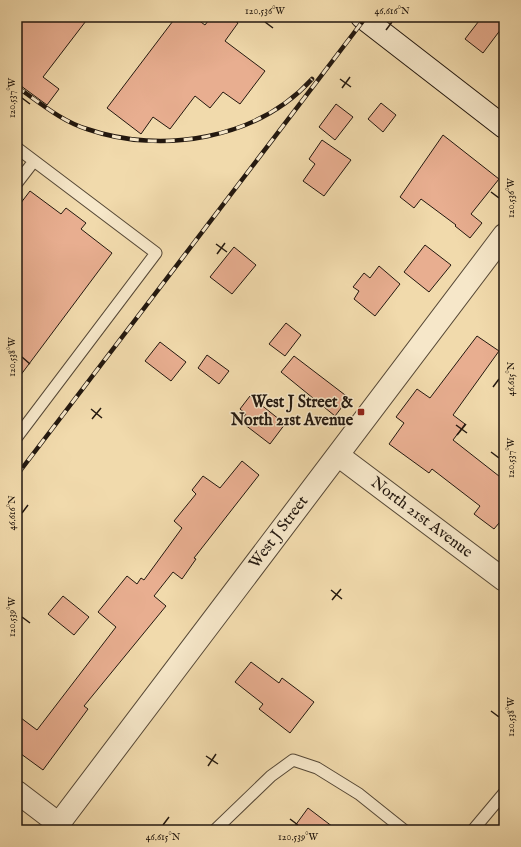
<svg xmlns="http://www.w3.org/2000/svg" width="521" height="847" font-family="'IM FELL English',serif">
<style>
.building{fill:#e8ae90;stroke:#23180f}
.lines{fill:none;stroke-linecap:round;stroke-linejoin:round}
.lane-casing{stroke:#564836;stroke-width:13}
.street-casing{stroke:#564836;stroke-width:24}
.secondary-casing{stroke:#23180f;stroke-width:24}
.lane{stroke:#f6e7c9;stroke-width:11}
.street{stroke:#f6e7c9;stroke-width:22}
.secondary{stroke:#f6e7c9;stroke-width:22}
.rail-casing{stroke:#23180f;stroke-width:4.5}
.rail{stroke:#f6e7c9;stroke-width:3;stroke-dasharray:9;stroke-linecap:butt}
.ticks{fill:none;stroke:#23180f;stroke-width:1.5}
.poi-dot{fill:#8f2418;stroke:#f6e7c9;stroke-width:1.5}
.labels{text-anchor:middle;dominant-baseline:central;stroke-width:3;stroke-linejoin:round;paint-order:stroke}
.poi-label{font-size:16px;font-weight:bold;fill:#23180f;stroke:#f6e7c9;text-anchor:end}
.street-label{font-size:16px;fill:#23180f;stroke:#f6e7c9}
.neatline{fill:none;stroke:#23180f;stroke-width:1.5}
.ticks-label{font-size:10px;text-anchor:middle;fill:#23180f}
</style>
<rect width="100%" height="100%" fill="#f1daac"/>
<filter id="stains"><feTurbulence type="fractalNoise" baseFrequency=".005" numOctaves="4"/><feColorMatrix values="0 0 0 0 .2 0 0 0 0 .09 0 0 0 0 .02 0 0 0 .5 -.17"/></filter>
<radialGradient id="worn" r=".72"><stop offset=".6" stop-color="#630" stop-opacity="0"/><stop offset="1" stop-color="#630" stop-opacity=".3"/></radialGradient>
<!-- building -->
<path class="building" d="M 17,17 L 89,17 L 43,77 L 59,89 L 47,105 L 17,83 Z
M 176,17 L 194,17 L 205,25 L 211,17 L 230,17 L 238,23 L 225,41 L 265,71 L 240,104 L 223,92 L 210,108 L 195,96 L 170,129 L 153,117 L 141,134 L 107,108 Z
M 482,17 L 504,17 L 504,25 L 483,53 L 465,39 Z
M 381,103 L 396,115 L 383,132 L 368,119 Z
M 336,104 L 353,117 L 335,140 L 319,127 Z
M 443,135 L 499,179 L 471,214 L 482,223 L 470,238 L 455,226 L 456,225 L 421,199 L 414,208 L 400,197 Z
M 322,140 L 351,160 L 324,196 L 303,181 L 315,164 L 309,159 Z
M 30,191 L 61,214 L 66,208 L 86,223 L 81,229 L 112,253 L 17,380 L 17,208 Z
M 425,245 L 451,265 L 429,292 L 404,272 Z
M 234,247 L 256,265 L 232,294 L 210,277 Z
M 379,266 L 400,284 L 375,316 L 354,299 L 359,291 L 353,287 L 364,273 L 370,278 Z
M 286,323 L 301,335 L 285,356 L 269,344 Z
M 477,336 L 499,351 L 453,415 L 465,424 L 453,440 L 504,480 L 504,517 L 494,529 L 474,514 L 480,506 L 432,469 L 429,473 L 389,444 L 404,423 L 396,417 L 417,389 L 430,398 Z
M 160,342 L 186,362 L 171,381 L 145,361 Z
M 207,355 L 229,371 L 219,384 L 198,368 Z
M 294,356 L 349,398 L 335,416 L 281,372 Z
M 250,396 L 285,424 L 270,444 L 240,421 L 246,414 L 240,409 Z
M 242,461 L 259,475 L 194,558 L 196,559 L 182,579 L 173,572 L 154,596 L 166,606 L 84,706 L 88,709 L 43,770 L 17,751 L 17,715 L 37,730 L 116,627 L 98,612 L 127,576 L 137,584 L 141,578 L 144,580 L 182,528 L 174,521 L 196,494 L 192,490 L 203,476 L 220,488 Z
M 63,596 L 89,617 L 74,635 L 48,614 Z
M 251,662 L 279,683 L 282,678 L 314,702 L 290,733 L 259,709 L 263,704 L 235,682 Z
M 308,808 L 337,830 L 292,830 Z"/>
<g class="lines">
<!-- lane casing -->
<g class="lane-casing">
<path id="lane" d="M 17,148 L 156,253 L 17,437
M 17,183 L 34,161
M 215,830 L 271,776 L 293,760 L 317,768 L 359,794 L 404,830
M 473,830 L 504,793"/>
</g>
<!-- street casing -->
<g class="street-casing">
<g id="street">
<path id="s1" d="M 339,456 L 504,580"/>
<path d="M 17,792 L 59,824"/>
<path id="s2" d="M 54,830 L 504,235"/>
</g>
</g>
<!-- secondary casing -->
<g class="secondary-casing">
<path id="secondary" d="M 362,17 L 504,127"/>
</g>
<!-- lane -->
<use href="#lane" class="lane"/>
<!-- street -->
<use href="#street" class="street"/>
<!-- secondary -->
<use href="#secondary" class="secondary"/>
<!-- rail casing -->
<g class="rail-casing">
<path id="rail" d="M 17,87 C 39,102 61,121 87,129 C 162,155 258,139 312,79
M 17,475 L 366,17"/>
</g>
<!-- rail -->
<use href="#rail" class="rail"/>
</g>
<!-- ticks -->
<path class="ticks" d="M 265,22 L 273,28M 386,30 L 392,22M 340,79 L 351,87M 342,88 L 350,77M 22,98 L 30,104M 491,192 L 499,198M 216,244 L 227,252M 217,254 L 225,243M 22,357 L 30,364M 493,387 L 499,379M 91,409 L 102,418M 92,419 L 101,408M 456,425 L 467,433M 457,435 L 466,424M 491,452 L 499,458M 22,513 L 28,505M 331,590 L 342,599M 332,600 L 341,589M 22,617 L 30,623M 491,711 L 499,717M 206,756 L 218,764M 208,766 L 216,754M 290,819 L 298,825M 163,825 L 169,817"/>
<!-- markers -->
<rect class="poi-dot" x="357" y="408" width="8" height="8" rx="2"/>
<g class="labels">
<!-- poi labels -->
<g class="poi-label">
<text x="353" y="403">West J Street &amp;<tspan x="353" dy="18">North 21st Avenue</tspan></text>
</g>
<!-- street labels -->
<g class="street-label">
<text stroke="none"><textPath href="#s1" startOffset="103">North 21st Avenue</textPath></text>
<text stroke="none"><textPath href="#s2" startOffset="373">West J Street</textPath></text>
</g>
</g>
<!-- margin -->
<rect width="521" height="847" fill="none" stroke="#f1daac" stroke-width="44"/>
<rect x="22" y="22" width="477" height="803" class="neatline"/>
<g class="ticks-label">
<text x="265" y="14">120.536°W</text>
<text x="392" y="14">46.616°N</text>
<text transform="translate(11 98) rotate(-90)" y="4">120.537°W</text>
<text transform="translate(510 198) rotate(-90)" y="4">120.536°W</text>
<text transform="translate(11 357) rotate(-90)" y="4">120.538°W</text>
<text transform="translate(510 379) rotate(-90)" y="4">46.615°N</text>
<text transform="translate(510 458) rotate(-90)" y="4">120.537°W</text>
<text transform="translate(11 513) rotate(-90)" y="4">46.616°N</text>
<text transform="translate(11 617) rotate(-90)" y="4">120.539°W</text>
<text transform="translate(510 717) rotate(-90)" y="4">120.538°W</text>
<text x="163" y="840">46.615°N</text>
<text x="298" y="840">120.539°W</text>
</g>
<rect width="100%" height="100%" filter="url(#stains)"/>
<rect width="100%" height="100%" fill="url(#worn)"/>
</svg>
